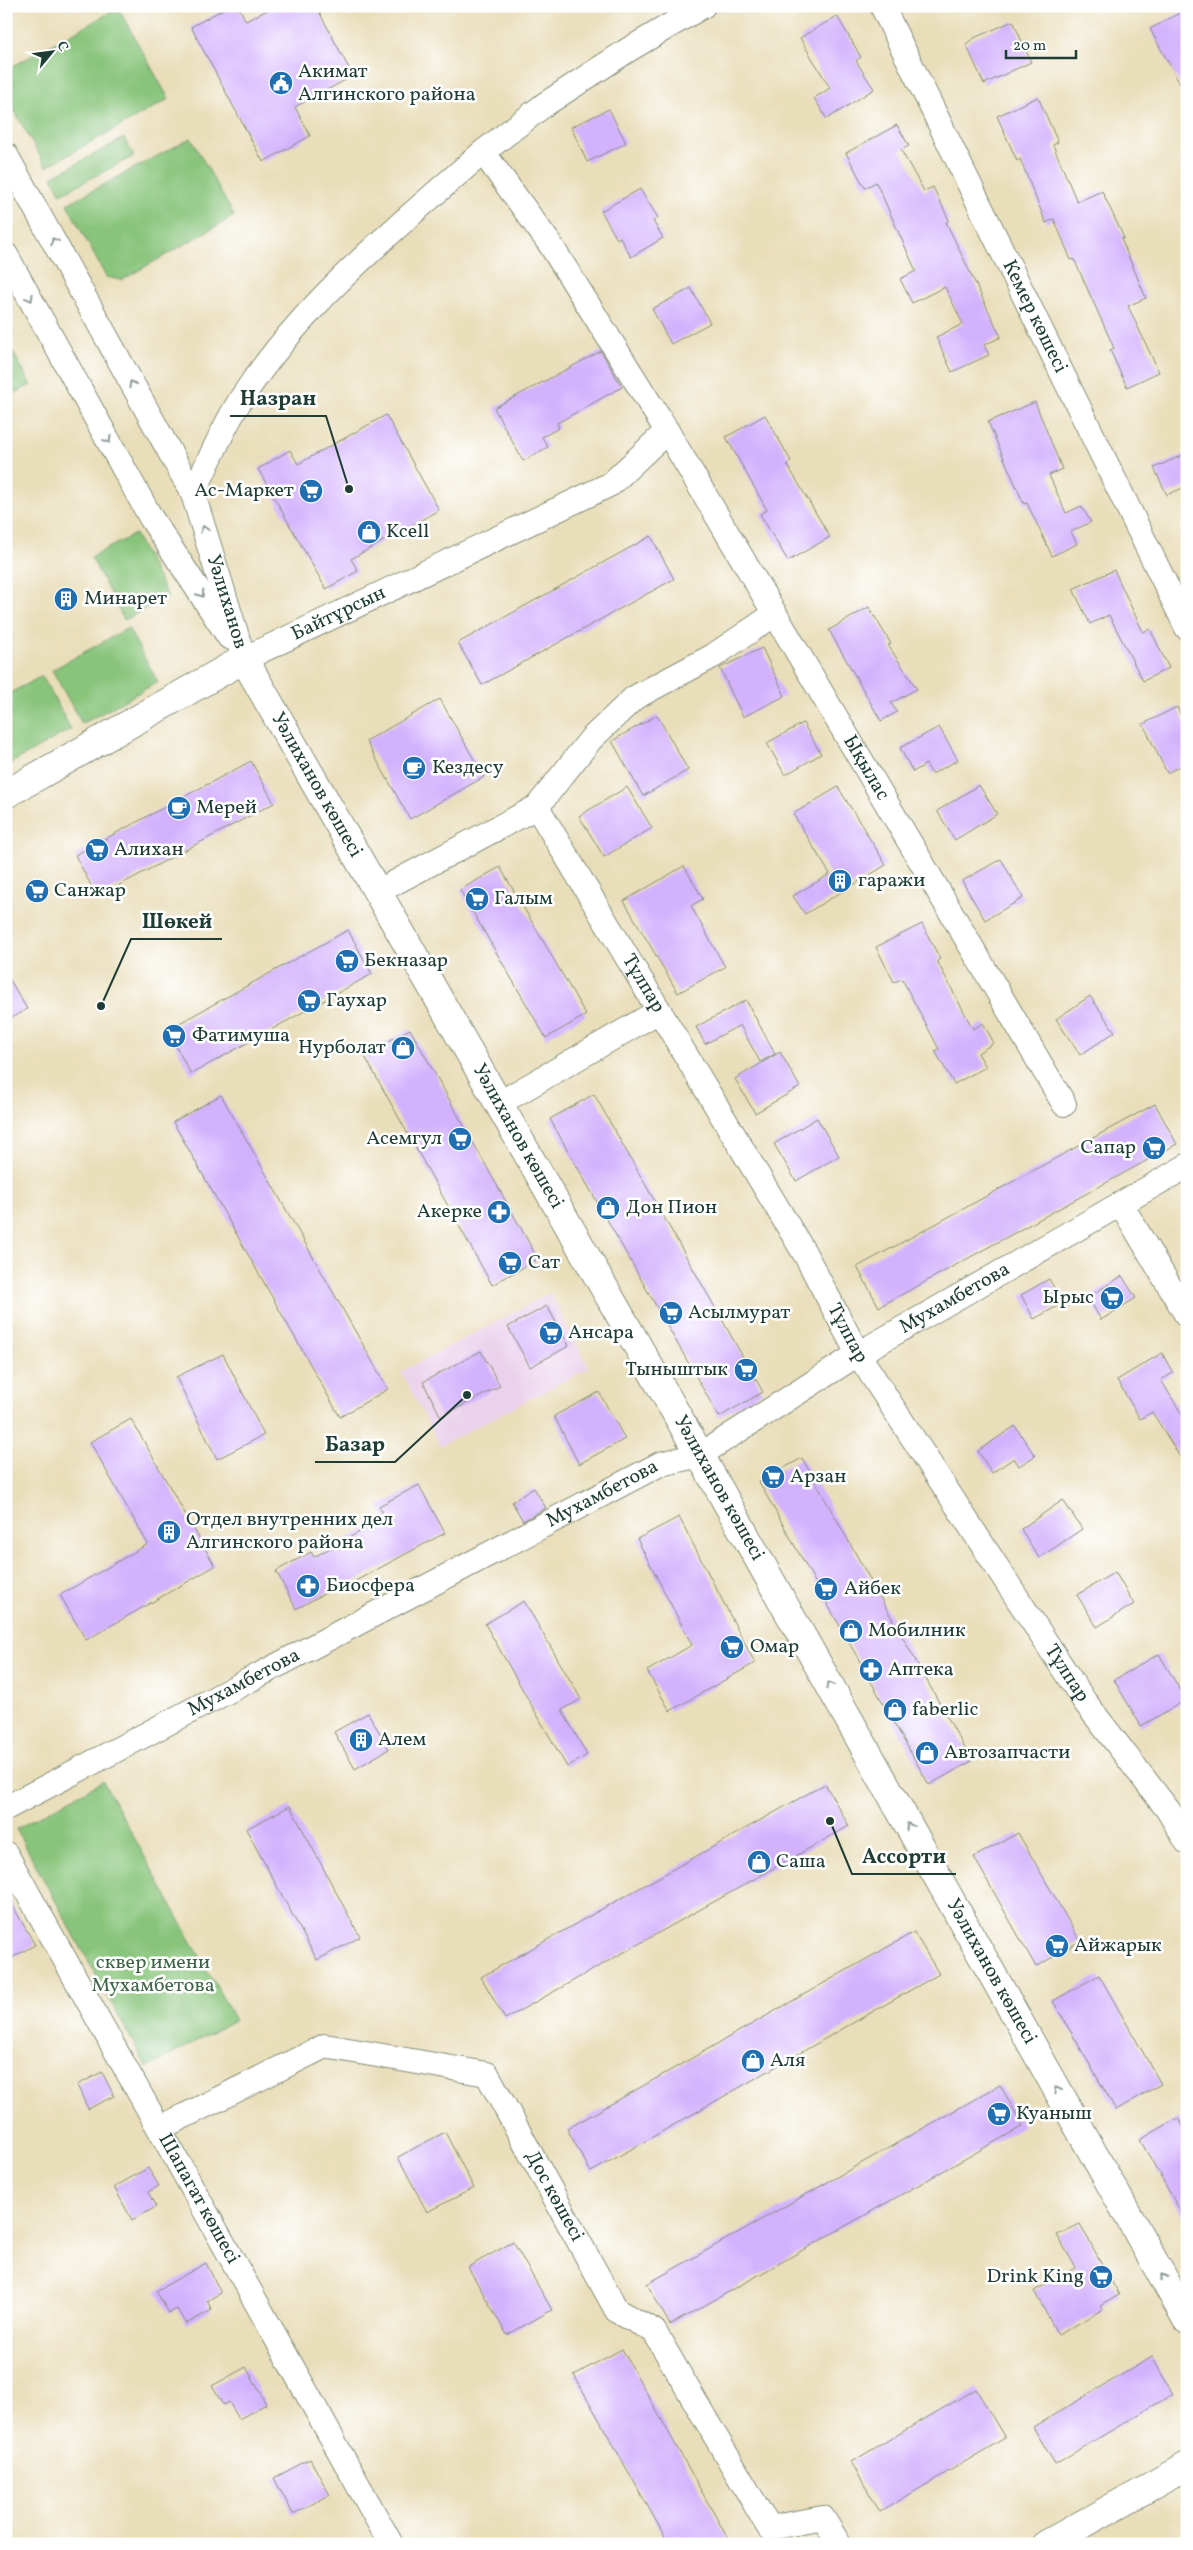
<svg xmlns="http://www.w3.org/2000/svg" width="1193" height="2550" font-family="Vollkorn,serif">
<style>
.built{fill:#ebd1eb}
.green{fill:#88c47a;stroke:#548057}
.building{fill:#d3b2fd}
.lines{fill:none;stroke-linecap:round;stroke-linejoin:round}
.minor-casing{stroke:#848e77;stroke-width:26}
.tertiary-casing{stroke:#848e77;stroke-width:30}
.minor{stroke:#fff;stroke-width:24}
.tertiary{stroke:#fff;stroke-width:28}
.oneway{stroke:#8f9e9a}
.labels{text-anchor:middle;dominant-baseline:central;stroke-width:5;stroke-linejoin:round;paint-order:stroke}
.poi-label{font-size:20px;fill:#1f3d34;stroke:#fff;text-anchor:start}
.street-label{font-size:20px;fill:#1f3d34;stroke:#fff}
.park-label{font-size:20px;fill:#3e6649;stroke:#fff}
.leader{fill:none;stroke:#1f3d34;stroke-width:2}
.callout-dot{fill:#1f3d34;stroke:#fff;stroke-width:2}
.callout-label{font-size:21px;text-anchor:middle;font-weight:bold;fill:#1f3d34;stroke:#fff;stroke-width:5;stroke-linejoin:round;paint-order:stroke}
</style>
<rect width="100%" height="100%" fill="#fff"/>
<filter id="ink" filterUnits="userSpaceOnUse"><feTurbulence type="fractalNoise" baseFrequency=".02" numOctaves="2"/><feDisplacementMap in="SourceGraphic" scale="10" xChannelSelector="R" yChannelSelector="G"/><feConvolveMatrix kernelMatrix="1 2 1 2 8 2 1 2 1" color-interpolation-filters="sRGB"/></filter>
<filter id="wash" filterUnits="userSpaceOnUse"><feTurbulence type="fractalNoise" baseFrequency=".0096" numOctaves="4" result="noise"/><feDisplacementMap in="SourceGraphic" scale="20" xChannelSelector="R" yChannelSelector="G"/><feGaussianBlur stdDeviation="1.12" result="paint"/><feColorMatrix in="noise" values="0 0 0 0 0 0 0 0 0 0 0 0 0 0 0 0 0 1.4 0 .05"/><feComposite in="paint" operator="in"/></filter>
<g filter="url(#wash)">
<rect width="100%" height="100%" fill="#e9deba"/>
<!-- built -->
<path class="built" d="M 550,1293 L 589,1368 L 440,1446 L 401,1372 Z"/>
<!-- green -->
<path class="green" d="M 118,8 L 169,99 L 46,167 L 6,96 L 6,70 Z
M 124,138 L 134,156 L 61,194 L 52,177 Z
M 191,138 L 234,216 L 122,280 L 106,277 L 67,204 Z
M 6,339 L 31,385 L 6,398 Z
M 135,534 L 168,597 L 124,620 L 91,557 Z
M 128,628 L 158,682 L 82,724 L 52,670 Z
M 42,676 L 71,729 L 6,766 L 6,695 Z
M 103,1781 L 235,2020 L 147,2068 L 16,1829 Z"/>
<g id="blocks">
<!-- building -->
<path class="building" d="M 229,6 L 238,6 L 246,21 L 275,6 L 316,6 L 353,76 L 295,107 L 310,136 L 263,162 L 191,27 Z
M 1187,9 L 1187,97 L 1150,29 Z
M 837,16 L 861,57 L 856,61 L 874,89 L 827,119 L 814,98 L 830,88 L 800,38 Z
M 1013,21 L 1031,62 L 984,84 L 966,44 L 974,38 Z
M 1038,97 L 1058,142 L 1053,145 L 1077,202 L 1102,191 L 1124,238 L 1121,239 L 1146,298 L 1128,306 L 1159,372 L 1127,387 L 1110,350 L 1114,348 L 1074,259 L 1071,260 L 1054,219 L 1046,223 L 1020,159 L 1017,161 L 997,116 Z
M 609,109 L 626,143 L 587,162 L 571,127 Z
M 897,125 L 909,146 L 901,150 L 924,191 L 933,187 L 949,220 L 946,222 L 1001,337 L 984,345 L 989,355 L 952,372 L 936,337 L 963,324 L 945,287 L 912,303 L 900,279 L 916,271 L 876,182 L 865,188 L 846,153 Z
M 640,189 L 658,218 L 653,221 L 663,238 L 631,257 L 620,237 L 617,239 L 601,211 Z
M 691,288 L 710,323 L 671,344 L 652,309 Z
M 601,351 L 622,387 L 557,423 L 559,428 L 542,437 L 548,447 L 523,461 L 494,408 Z
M 1035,402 L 1062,469 L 1049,475 L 1066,513 L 1081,506 L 1091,522 L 1071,532 L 1077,544 L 1052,556 L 1027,503 L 1024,504 L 988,422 Z
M 386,415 L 439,510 L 351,559 L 358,571 L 326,589 L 258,469 L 290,450 L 298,464 Z
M 765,415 L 791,461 L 787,464 L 830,537 L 788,561 L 760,514 L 767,510 L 726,437 Z
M 1187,453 L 1187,486 L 1167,495 L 1154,468 Z
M 651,536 L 674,579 L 482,685 L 458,643 Z
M 1114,570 L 1143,632 L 1150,629 L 1169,668 L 1143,681 L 1109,615 L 1090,624 L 1073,589 Z
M 869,607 L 891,644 L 888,645 L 917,689 L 891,703 L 897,712 L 881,721 L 829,630 Z
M 762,648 L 785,696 L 743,717 L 720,668 Z
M 440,699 L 484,777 L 410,819 L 366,741 Z
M 1177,707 L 1187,728 L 1187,763 L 1167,773 L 1143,724 Z
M 657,715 L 688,770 L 643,796 L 612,741 Z
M 803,723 L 821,754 L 785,775 L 767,743 Z
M 939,727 L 958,760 L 932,774 L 926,764 L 913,772 L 900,748 Z
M 251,761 L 274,803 L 97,897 L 75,855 Z
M 979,785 L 997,814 L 955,840 L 937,811 Z
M 627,787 L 652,828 L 604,857 L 579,816 Z
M 838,787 L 886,865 L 805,914 L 793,896 L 830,874 L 793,814 Z
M 1001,859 L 1023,898 L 985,920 L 962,881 Z
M 684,866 L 703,899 L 691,906 L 725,967 L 678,993 L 624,901 Z
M 500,867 L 586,1015 L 546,1038 L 460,890 Z
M 922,924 L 940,959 L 937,961 L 973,1029 L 983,1023 L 994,1043 L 978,1053 L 986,1067 L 954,1084 L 935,1051 L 939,1049 L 902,979 L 894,982 L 876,947 Z
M 348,930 L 372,974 L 191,1074 L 167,1030 Z
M 6,973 L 27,1009 L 6,1021 Z
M 1090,996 L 1115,1032 L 1080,1055 L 1056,1019 Z
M 746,1000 L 775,1054 L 760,1062 L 740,1025 L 705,1044 L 696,1027 Z
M 410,1029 L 538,1259 L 492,1285 L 364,1055 Z
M 780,1052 L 800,1087 L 755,1113 L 735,1079 Z
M 594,1094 L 763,1392 L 719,1417 L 550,1119 Z
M 221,1095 L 388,1389 L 340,1417 L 173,1122 Z
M 1155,1104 L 1177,1144 L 879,1307 L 857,1267 Z
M 817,1118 L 839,1156 L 796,1181 L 774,1144 Z
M 1122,1276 L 1136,1298 L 1101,1320 L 1088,1297 Z
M 1049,1279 L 1063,1303 L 1034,1319 L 1021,1295 Z
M 547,1306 L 569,1346 L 530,1367 L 508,1327 Z
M 481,1351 L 500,1386 L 441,1417 L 423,1382 Z
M 1162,1353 L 1173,1373 L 1161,1380 L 1187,1423 L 1187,1468 L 1152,1412 L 1140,1419 L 1117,1380 Z
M 223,1354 L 264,1435 L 217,1459 L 176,1377 Z
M 599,1392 L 625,1439 L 579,1464 L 554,1416 Z
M 131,1419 L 215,1566 L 86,1640 L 60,1595 L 148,1544 L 90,1442 Z
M 1015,1426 L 1035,1456 L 1019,1466 L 1014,1458 L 992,1473 L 978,1451 Z
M 802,1458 L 972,1761 L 929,1785 L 759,1482 Z
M 419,1485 L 445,1533 L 346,1586 L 344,1583 L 296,1609 L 276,1571 L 311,1552 L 314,1557 L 385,1518 L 379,1506 Z
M 534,1488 L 546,1508 L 523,1521 L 512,1502 Z
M 1063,1500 L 1082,1529 L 1039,1558 L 1021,1529 Z
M 679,1517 L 755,1663 L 670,1711 L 647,1671 L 692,1645 L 637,1539 Z
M 1115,1572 L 1134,1604 L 1097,1627 L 1077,1595 Z
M 524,1601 L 581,1699 L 562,1710 L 587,1755 L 567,1767 L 485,1624 Z
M 1159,1654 L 1186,1700 L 1141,1726 L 1114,1680 Z
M 368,1713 L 389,1749 L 355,1769 L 334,1732 Z
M 825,1784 L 849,1826 L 505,2019 L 481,1977 Z
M 290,1806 L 360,1937 L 317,1960 L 246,1829 Z
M 1018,1833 L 1080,1941 L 1036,1967 L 974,1857 Z
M 6,1894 L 35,1945 L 6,1961 Z
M 914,1932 L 939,1974 L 591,2172 L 567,2129 Z
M 1099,1975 L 1161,2084 L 1116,2110 L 1053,2001 Z
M 102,2072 L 114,2096 L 88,2109 L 77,2085 Z
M 1000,2085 L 1023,2126 L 670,2325 L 647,2284 Z
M 1178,2118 L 1187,2133 L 1187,2223 L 1140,2140 Z
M 445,2132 L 474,2188 L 427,2212 L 398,2157 Z
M 148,2168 L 159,2186 L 148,2192 L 156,2207 L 132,2220 L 114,2187 Z
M 1080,2224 L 1119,2295 L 1100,2306 L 1103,2310 L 1058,2335 L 1034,2291 L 1076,2268 L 1057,2235 Z
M 513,2242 L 552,2310 L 507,2335 L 468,2267 Z
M 206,2263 L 221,2293 L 207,2301 L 212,2310 L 186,2324 L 177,2309 L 169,2313 L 156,2291 Z
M 622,2349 L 731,2544 L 669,2544 L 574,2375 Z
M 1152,2357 L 1173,2394 L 1055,2464 L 1033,2427 Z
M 246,2367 L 266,2404 L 239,2419 L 229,2402 L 223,2405 L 212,2386 Z
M 976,2389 L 1005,2438 L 880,2512 L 851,2462 Z
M 310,2459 L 330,2495 L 293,2514 L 274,2478 Z"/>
</g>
</g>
<g filter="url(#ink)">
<use href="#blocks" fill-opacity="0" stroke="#848e77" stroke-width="1"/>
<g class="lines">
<!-- minor casing -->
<g class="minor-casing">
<g id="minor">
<path id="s1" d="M 703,6 L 628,50 L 544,105 L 483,152 L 550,244 L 667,431 L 1064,1104"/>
<path id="s2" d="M 882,6 L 1187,628"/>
<path id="s3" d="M 6,155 L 193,494 L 244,659"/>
<path d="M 6,255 L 151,518 L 229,637"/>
<path d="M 193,494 C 209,462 223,426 243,396 C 306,300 397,227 483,152"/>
<path id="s4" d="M 244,659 L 611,484 L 667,431"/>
<path id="s5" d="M 537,807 L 805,1254 L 858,1354 L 1085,1702 L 1168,1810 L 1187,1842"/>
<path d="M 377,892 L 537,807 L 591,739 L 634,698 L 713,656 L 775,614"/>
<path d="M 498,1104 L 659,1011"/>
<path d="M 1121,1204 L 1187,1316"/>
<path id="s6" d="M 6,1808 L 660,1464 L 700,1455 L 858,1354 L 1187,1166"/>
<path id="s7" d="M 6,1854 L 391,2544"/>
<path id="s8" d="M 160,2128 L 325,2046 L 487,2074 L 617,2311 L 654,2331 L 769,2528 L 823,2518 L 839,2544"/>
</g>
</g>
<!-- tertiary casing -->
<g class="tertiary-casing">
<g id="tertiary">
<path id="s9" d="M 6,794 L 244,659 L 700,1455 L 1187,2320"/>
<path d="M 1047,2544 L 1187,2466"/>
</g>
</g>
<!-- minor -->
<use href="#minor" class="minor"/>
<!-- tertiary -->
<use href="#tertiary" class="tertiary"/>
</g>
<!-- one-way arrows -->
<defs><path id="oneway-chevron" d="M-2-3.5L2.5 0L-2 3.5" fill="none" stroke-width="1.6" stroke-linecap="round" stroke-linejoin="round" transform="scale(1.25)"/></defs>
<g class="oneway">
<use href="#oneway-chevron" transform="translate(54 241) rotate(-119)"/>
<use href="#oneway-chevron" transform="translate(30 298) rotate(61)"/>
<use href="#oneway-chevron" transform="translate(132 384) rotate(-119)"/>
<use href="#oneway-chevron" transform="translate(108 440) rotate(61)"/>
<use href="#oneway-chevron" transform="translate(204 529) rotate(-107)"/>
<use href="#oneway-chevron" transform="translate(201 594) rotate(57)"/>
<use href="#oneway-chevron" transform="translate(829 1685) rotate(-119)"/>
<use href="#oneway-chevron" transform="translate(909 1826) rotate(-119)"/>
<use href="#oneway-chevron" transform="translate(1057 2090) rotate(-119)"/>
<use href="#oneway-chevron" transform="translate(1163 2277) rotate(-119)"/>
</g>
</g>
<!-- icons -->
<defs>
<g id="civic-disc" transform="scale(1.25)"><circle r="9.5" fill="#1f6fb2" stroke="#fff"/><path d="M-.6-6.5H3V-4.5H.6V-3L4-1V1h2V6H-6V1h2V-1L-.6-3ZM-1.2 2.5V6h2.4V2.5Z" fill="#fff"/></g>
<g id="supermarket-disc" transform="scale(1.25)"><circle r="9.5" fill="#1f6fb2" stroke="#fff"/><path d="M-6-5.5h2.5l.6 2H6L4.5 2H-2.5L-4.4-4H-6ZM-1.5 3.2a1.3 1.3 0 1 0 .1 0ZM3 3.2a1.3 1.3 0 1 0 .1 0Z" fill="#fff"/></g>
<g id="shop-disc" transform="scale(1.25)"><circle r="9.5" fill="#1f6fb2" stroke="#fff"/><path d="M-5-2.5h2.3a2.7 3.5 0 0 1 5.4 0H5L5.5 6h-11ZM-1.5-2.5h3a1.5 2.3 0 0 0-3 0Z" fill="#fff"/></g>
<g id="building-disc" transform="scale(1.25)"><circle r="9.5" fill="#1f6fb2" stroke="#fff"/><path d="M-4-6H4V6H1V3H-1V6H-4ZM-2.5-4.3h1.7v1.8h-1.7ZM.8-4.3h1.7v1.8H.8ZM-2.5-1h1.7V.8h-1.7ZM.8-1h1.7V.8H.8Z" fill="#fff"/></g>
<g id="cafe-disc" transform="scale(1.25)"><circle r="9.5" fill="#1f6fb2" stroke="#fff"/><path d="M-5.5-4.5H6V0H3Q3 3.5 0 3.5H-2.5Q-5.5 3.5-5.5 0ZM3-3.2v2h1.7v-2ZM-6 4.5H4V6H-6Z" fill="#fff"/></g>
<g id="pharmacy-disc" transform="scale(1.25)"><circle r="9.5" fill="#1f6fb2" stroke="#fff"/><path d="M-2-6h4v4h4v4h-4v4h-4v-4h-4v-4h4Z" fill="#fff"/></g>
</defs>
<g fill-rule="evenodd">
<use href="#civic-disc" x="281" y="83"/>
<use href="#supermarket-disc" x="311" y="491"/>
<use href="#shop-disc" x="369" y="532"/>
<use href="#building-disc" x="66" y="599"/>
<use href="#cafe-disc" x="414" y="768"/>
<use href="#cafe-disc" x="179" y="808"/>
<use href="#supermarket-disc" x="97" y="850"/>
<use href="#building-disc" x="840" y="881"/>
<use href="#supermarket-disc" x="37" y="891"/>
<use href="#supermarket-disc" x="477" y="899"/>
<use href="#supermarket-disc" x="347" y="961"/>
<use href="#supermarket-disc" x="309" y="1001"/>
<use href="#supermarket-disc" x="174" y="1036"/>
<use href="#shop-disc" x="403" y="1048"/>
<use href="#supermarket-disc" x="460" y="1139"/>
<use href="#supermarket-disc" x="1154" y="1148"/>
<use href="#shop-disc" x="608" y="1208"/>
<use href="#pharmacy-disc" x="499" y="1212"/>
<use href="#supermarket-disc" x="510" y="1263"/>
<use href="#supermarket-disc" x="1112" y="1298"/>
<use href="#supermarket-disc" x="671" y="1313"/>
<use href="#supermarket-disc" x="551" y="1333"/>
<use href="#supermarket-disc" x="746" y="1370"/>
<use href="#supermarket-disc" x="773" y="1477"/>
<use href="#building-disc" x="169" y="1532"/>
<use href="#pharmacy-disc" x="308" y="1586"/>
<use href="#supermarket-disc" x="826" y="1589"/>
<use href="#shop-disc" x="851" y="1631"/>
<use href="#supermarket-disc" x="732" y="1647"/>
<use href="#pharmacy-disc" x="871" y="1670"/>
<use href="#shop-disc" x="895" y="1710"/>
<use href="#building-disc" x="361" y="1740"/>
<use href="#shop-disc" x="927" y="1753"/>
<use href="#shop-disc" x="759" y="1862"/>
<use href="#supermarket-disc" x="1057" y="1946"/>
<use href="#shop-disc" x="753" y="2061"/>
<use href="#supermarket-disc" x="999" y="2114"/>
<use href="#supermarket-disc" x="1101" y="2277"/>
</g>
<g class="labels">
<!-- poi labels -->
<g class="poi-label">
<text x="298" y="72">Акимат<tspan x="298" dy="23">Алгинского района</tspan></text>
<text x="294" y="491" text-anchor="end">Ас-Маркет</text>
<text x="386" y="532">Kcell</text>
<text x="84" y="599">Минарет</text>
<text x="432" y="768">Кездесу</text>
<text x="196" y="808">Мерей</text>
<text x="114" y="850">Алихан</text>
<text x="858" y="881">гаражи</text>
<text x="54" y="891">Санжар</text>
<text x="494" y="899">Галым</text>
<text x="364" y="961">Бекназар</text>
<text x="326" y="1001">Гаухар</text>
<text x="192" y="1036">Фатимуша</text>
<text x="386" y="1048" text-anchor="end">Нурболат</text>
<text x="442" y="1139" text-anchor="end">Асемгул</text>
<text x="1136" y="1148" text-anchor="end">Сапар</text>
<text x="626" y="1208">Дон Пион</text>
<text x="482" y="1212" text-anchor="end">Акерке</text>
<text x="528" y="1263">Сат</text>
<text x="1094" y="1298" text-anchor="end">Ырыс</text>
<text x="688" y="1313">Асылмурат</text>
<text x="568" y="1333">Ансара</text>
<text x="728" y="1370" text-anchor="end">Тыныштык</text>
<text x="790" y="1477">Арзан</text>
<text x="186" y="1520">Отдел внутренних дел<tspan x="186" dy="23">Алгинского района</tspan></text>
<text x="326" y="1586">Биосфера</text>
<text x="844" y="1589">Айбек</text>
<text x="868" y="1631">Мобилник</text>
<text x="750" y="1647">Омар</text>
<text x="888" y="1670">Аптека</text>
<text x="912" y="1710">faberlic</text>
<text x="378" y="1740">Алем</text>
<text x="944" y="1753">Автозапчасти</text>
<text x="776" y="1862">Саша</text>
<text x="1074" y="1946">Айжарык</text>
<text x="770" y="2061">Аля</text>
<text x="1016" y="2114">Куаныш</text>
<text x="1084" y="2277" text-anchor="end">Drink King</text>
</g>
<!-- street labels -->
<g class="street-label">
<text stroke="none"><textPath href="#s2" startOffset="346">Кемер көшесі</textPath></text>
<text stroke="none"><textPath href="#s3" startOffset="500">Уәлиханов</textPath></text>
<text stroke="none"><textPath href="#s4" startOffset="105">Байтұрсын</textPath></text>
<text stroke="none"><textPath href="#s1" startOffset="990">Ықылас</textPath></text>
<text stroke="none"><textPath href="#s9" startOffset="419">Уәлиханов көшесі</textPath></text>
<text stroke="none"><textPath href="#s5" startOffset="206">Тұлпар</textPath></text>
<text stroke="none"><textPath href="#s9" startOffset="824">Уәлиханов көшесі</textPath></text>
<text stroke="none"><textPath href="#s6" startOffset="1079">Мухамбетова</textPath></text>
<text stroke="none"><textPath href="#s5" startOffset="611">Тұлпар</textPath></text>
<text stroke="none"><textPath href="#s9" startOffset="1229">Уәлиханов көшесі</textPath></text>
<text stroke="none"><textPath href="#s6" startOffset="674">Мухамбетова</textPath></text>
<text stroke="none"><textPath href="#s5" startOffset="1016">Тұлпар</textPath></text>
<text stroke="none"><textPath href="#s6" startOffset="269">Мухамбетова</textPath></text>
<text stroke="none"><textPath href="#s9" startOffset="1784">Уәлиханов көшесі</textPath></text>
<text stroke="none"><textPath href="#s8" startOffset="488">Дос көшесі</textPath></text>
<text stroke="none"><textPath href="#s7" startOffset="395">Шапагат көшесі</textPath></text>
</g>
<!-- park labels -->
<g class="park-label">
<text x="153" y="1963">сквер имени<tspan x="153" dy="23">Мухамбетова</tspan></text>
</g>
</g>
<!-- callouts -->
<path class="leader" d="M349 489L326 416H230M101 1006L131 939H222M467 1395L395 1462H315M830 1821L852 1874H956"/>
<g class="callout-dot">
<circle cx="349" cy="489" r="5"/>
<circle cx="101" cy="1006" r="5"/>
<circle cx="467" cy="1395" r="5"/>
<circle cx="830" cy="1821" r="5"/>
</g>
<g class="callout-label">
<text x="278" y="405">Назран</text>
<text x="177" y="928">Шөкей</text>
<text x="355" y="1451">Базар</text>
<text x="904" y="1863">Ассорти</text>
</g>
<!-- margin -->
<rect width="1193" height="2550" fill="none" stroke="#fff" stroke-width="25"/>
<!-- north arrow -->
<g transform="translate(52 52) rotate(61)" stroke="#ffffff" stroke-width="4" paint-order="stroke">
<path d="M0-4L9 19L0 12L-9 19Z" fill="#1f3d34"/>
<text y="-8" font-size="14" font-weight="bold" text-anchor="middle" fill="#1f3d34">С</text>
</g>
<!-- scale -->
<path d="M1006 50v8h70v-8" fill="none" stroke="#1f3d34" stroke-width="2.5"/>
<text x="1013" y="50" font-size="15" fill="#1f3d34" stroke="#ffffff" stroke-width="4" paint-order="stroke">20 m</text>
</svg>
